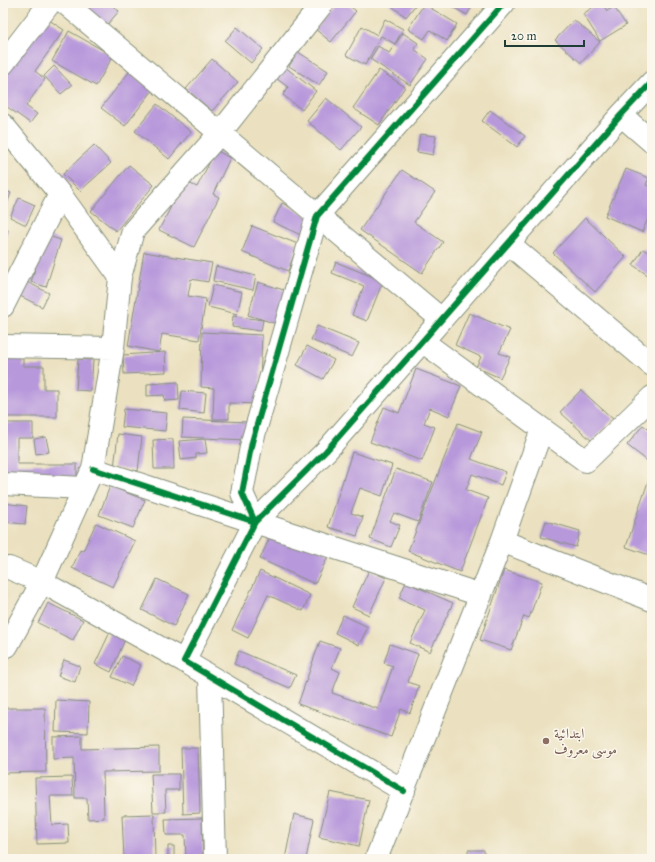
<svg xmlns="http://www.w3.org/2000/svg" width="655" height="862" font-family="'IM FELL Great Primer',Amiri,serif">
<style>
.building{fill:#b798db}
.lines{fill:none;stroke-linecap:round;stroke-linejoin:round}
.minor-casing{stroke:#858f7a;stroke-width:24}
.tertiary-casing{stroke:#858f7a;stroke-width:24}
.minor{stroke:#fff;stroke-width:22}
.tertiary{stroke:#fff;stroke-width:22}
.cycleway-casing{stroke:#fbf7ec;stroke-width:8}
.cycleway{stroke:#00873e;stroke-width:6}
.education-dot{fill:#8d6e63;stroke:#fbf7ec;stroke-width:1.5}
.labels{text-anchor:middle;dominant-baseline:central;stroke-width:3;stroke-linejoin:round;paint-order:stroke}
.education-label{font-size:14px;fill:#785e54;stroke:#fbf7ec;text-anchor:start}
</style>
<rect width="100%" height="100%" fill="#fbf7ec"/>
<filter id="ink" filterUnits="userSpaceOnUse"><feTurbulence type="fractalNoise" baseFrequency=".025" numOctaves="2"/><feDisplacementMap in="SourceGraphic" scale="8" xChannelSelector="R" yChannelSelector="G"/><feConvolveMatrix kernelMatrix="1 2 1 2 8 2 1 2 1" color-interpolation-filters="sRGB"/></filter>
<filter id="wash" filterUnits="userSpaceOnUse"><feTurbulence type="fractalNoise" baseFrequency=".012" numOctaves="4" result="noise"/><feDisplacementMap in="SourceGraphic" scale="16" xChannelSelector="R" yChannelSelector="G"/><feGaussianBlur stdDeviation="0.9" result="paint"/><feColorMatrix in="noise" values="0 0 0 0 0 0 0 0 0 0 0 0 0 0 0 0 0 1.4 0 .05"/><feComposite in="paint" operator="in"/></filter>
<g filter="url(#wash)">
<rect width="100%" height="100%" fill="#ebe1c0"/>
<g id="blocks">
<!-- building -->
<path class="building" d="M 79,3 L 109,3 L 119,11 L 107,25 Z
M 336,3 L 346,3 L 356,11 L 331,42 L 315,29 Z
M 390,3 L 417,3 L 406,17 L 389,4 Z
M 445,3 L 474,3 L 467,15 Z
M 599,3 L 602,3 L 607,11 L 614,7 L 626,25 L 600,41 L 583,14 Z
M 424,4 L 457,24 L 447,41 L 430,30 L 424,39 L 408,29 Z
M 46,18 L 64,30 L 35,71 L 45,79 L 26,106 L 37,114 L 30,123 L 3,104 L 3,77 Z
M 385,19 L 403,29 L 395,44 L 381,36 L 365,65 L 346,55 L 362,26 L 377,35 Z
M 574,20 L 600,42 L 581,63 L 555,40 Z
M 237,27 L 263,49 L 251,63 L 225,41 Z
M 69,31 L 113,56 L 96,86 L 52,61 Z
M 403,33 L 418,43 L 414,49 L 428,59 L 410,85 L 370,59 L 378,46 L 389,53 Z
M 298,52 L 328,71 L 319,85 L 289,66 Z
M 212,59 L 238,82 L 212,111 L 186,89 Z
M 54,66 L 72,85 L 61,94 L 44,76 Z
M 285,67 L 316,91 L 302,110 L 283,95 L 288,87 L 277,79 Z
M 379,70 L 405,87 L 379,125 L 353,108 Z
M 129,72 L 153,90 L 125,126 L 101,108 Z
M 326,98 L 361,127 L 341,150 L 307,121 Z
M 157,104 L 191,132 L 169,159 L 135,131 Z
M 490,110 L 525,136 L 517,147 L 482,121 Z
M 420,134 L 436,136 L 433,155 L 417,152 Z
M 94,145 L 111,163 L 80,191 L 63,174 Z
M 216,150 L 230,158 L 213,194 L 219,197 L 194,247 L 159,230 L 184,181 L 197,187 Z
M 129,165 L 154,185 L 116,231 L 91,211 Z
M 626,169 L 649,178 L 646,185 L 652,188 L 652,210 L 642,232 L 605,216 Z
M 402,170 L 435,192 L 414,222 L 443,242 L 422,273 L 360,230 Z
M 3,190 L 11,193 L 3,215 Z
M 19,198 L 35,205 L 26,225 L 10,217 Z
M 282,203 L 312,218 L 303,236 L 273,222 Z
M 585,218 L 626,257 L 595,292 L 553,253 Z
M 252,226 L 298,244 L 288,271 L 242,252 Z
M 3,228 L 8,230 L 3,243 Z
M 45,235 L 61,240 L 46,287 L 31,282 Z
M 643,249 L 652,255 L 652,273 L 649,276 L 633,265 Z
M 144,252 L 212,263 L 208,282 L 191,279 L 188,296 L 206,299 L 199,340 L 162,334 L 159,352 L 128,346 Z
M 336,262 L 383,281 L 367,321 L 352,315 L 364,286 L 332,273 Z
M 216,266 L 256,276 L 253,290 L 213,281 Z
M 19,278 L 49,293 L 42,307 L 12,292 Z
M 258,282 L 287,291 L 277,324 L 248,315 Z
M 213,285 L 242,292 L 237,314 L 208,307 Z
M 469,313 L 510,330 L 499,353 L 510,357 L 500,378 L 476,367 L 481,357 L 455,345 Z
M 233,316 L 263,320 L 261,331 L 232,327 Z
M 317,326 L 359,343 L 352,357 L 311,340 Z
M 202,332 L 262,335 L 259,404 L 229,403 L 229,419 L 213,419 L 214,388 L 201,387 Z
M 307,346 L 334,360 L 323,379 L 297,365 Z
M 165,352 L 166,372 L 124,374 L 123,355 Z
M 3,353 L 23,353 L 23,366 L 44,366 L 44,389 L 57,389 L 57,417 L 3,417 Z
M 78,359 L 93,360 L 91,391 L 76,390 Z
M 416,369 L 461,386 L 449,416 L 430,408 L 424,423 L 435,427 L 422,461 L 370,442 L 384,407 L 399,413 Z
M 178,382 L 179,400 L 165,401 L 164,395 L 147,396 L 147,384 Z
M 581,390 L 613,419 L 592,441 L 560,412 Z
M 182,391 L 206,393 L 204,413 L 180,410 Z
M 124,409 L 167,413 L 165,431 L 122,427 Z
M 183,419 L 247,422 L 246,440 L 182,437 Z
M 3,423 L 33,423 L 33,438 L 17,438 L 17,464 L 77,464 L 77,481 L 3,481 Z
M 458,423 L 482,432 L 471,459 L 506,472 L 501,485 L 472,474 L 466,490 L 488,498 L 460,572 L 408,551 Z
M 643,425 L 652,432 L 652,461 L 650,463 L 627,445 Z
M 118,434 L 142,437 L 138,471 L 114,468 Z
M 46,437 L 49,452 L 36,454 L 34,439 Z
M 173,439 L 174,469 L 154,469 L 153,440 Z
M 205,439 L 207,453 L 196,454 L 196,458 L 181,460 L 179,441 Z
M 352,452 L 392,465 L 382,496 L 360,488 L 351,513 L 363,517 L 357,536 L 328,527 Z
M 396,469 L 433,482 L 418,522 L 394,513 L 390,521 L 400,525 L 391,547 L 370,539 Z
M 652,470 L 652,556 L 626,547 Z
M 110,486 L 145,500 L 133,528 L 99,515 Z
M 3,503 L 27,506 L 25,524 L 3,522 Z
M 546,521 L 580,531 L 576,547 L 541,537 Z
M 96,523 L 135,541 L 113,587 L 72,568 L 80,550 L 83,551 Z
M 274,528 L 329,554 L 315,584 L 260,559 Z
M 369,570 L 386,578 L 369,615 L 352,607 Z
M 504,570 L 542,582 L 529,618 L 524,616 L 511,650 L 480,640 Z
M 260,571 L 310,595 L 303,611 L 268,595 L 248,638 L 232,630 Z
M 157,579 L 189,594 L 174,626 L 142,610 Z
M 406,582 L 453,603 L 430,652 L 410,643 L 425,610 L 399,598 Z
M 48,603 L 83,620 L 73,640 L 38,623 Z
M 343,615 L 368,627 L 359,645 L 335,633 Z
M 111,630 L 126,637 L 111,672 L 95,664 Z
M 320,641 L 340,648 L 332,668 L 340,672 L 332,693 L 378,709 L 393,666 L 384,663 L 390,644 L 418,654 L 408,682 L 419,686 L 410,713 L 401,709 L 391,737 L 298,704 Z
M 239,651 L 296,675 L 290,688 L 234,664 Z
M 122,656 L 141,665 L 131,686 L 112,677 Z
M 64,660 L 80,666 L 75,682 L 58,676 Z
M 56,700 L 89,702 L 88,733 L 55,732 Z
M 3,708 L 45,708 L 46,772 L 3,773 Z
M 82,736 L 82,749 L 159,747 L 159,771 L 103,772 L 104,818 L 88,819 L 87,798 L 75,798 L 74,758 L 53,759 L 53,737 Z
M 181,748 L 198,748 L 200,813 L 183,814 Z
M 151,774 L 179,774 L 179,790 L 165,790 L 166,812 L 153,812 Z
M 72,777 L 73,796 L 50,796 L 52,825 L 68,824 L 69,843 L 37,844 L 35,778 Z
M 330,792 L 369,800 L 359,846 L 319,837 Z
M 154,814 L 155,859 L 124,859 L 122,815 Z
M 294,814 L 314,819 L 306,859 L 285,859 Z
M 202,818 L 203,859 L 186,859 L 185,835 L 166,835 L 165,819 Z
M 168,846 L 174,846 L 174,859 L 161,859 L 168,857 Z
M 468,850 L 484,850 L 484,859 L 468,859 Z"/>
</g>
</g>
<g filter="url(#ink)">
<use href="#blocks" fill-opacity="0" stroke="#858f7a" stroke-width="1"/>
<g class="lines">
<!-- minor casing -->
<g class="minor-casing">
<path id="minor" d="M 65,3 L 441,319
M 3,64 L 50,3
M 621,115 L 652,142
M 508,243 L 652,365
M 3,306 L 60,194
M 422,341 L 586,461 L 652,397
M 3,346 L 113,348
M 93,469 L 255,522 L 242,493 L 252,442 L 317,216 L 504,3
M 3,484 L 84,488
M 255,522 L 481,595
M 502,541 L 542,429
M 3,568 L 9,568 L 42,582 L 184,661
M 3,646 L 7,646 L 42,582 L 93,469 L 113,348 L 120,277 L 133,231 L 220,133 L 323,3
M 210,677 L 215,859
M 404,791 L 184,661 L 255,522 L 326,451 L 621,115 L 652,82
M 376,859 L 502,541 L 652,600"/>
</g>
<!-- tertiary casing -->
<g class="tertiary-casing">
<path id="tertiary" d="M 3,125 L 60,194 L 120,277"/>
</g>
<!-- minor -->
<use href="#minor" class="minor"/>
<!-- tertiary -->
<use href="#tertiary" class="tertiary"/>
<!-- cycleway casing -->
<g class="cycleway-casing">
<path id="cycleway" d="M 93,469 L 255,522 L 242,493 L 252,442 L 317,216 L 504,3
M 404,791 L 184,661 L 255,522 L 326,451 L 621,115 L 652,82"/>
</g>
<!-- cycleway -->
<use href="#cycleway" class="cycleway"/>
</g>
</g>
<!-- markers -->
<circle class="education-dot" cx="546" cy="741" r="4"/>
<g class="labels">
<!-- education labels -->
<g class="education-label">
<text x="554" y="733">ابتدائية<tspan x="554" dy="16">موسى معروف</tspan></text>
</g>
</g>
<!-- margin -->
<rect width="655" height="862" fill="none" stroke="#fbf7ec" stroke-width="16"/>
<!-- scale -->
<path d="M505 40v6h79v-6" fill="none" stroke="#1f3d34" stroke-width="2"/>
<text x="511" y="40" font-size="12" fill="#1f3d34" stroke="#fbf7ec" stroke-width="3" paint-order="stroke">20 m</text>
</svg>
